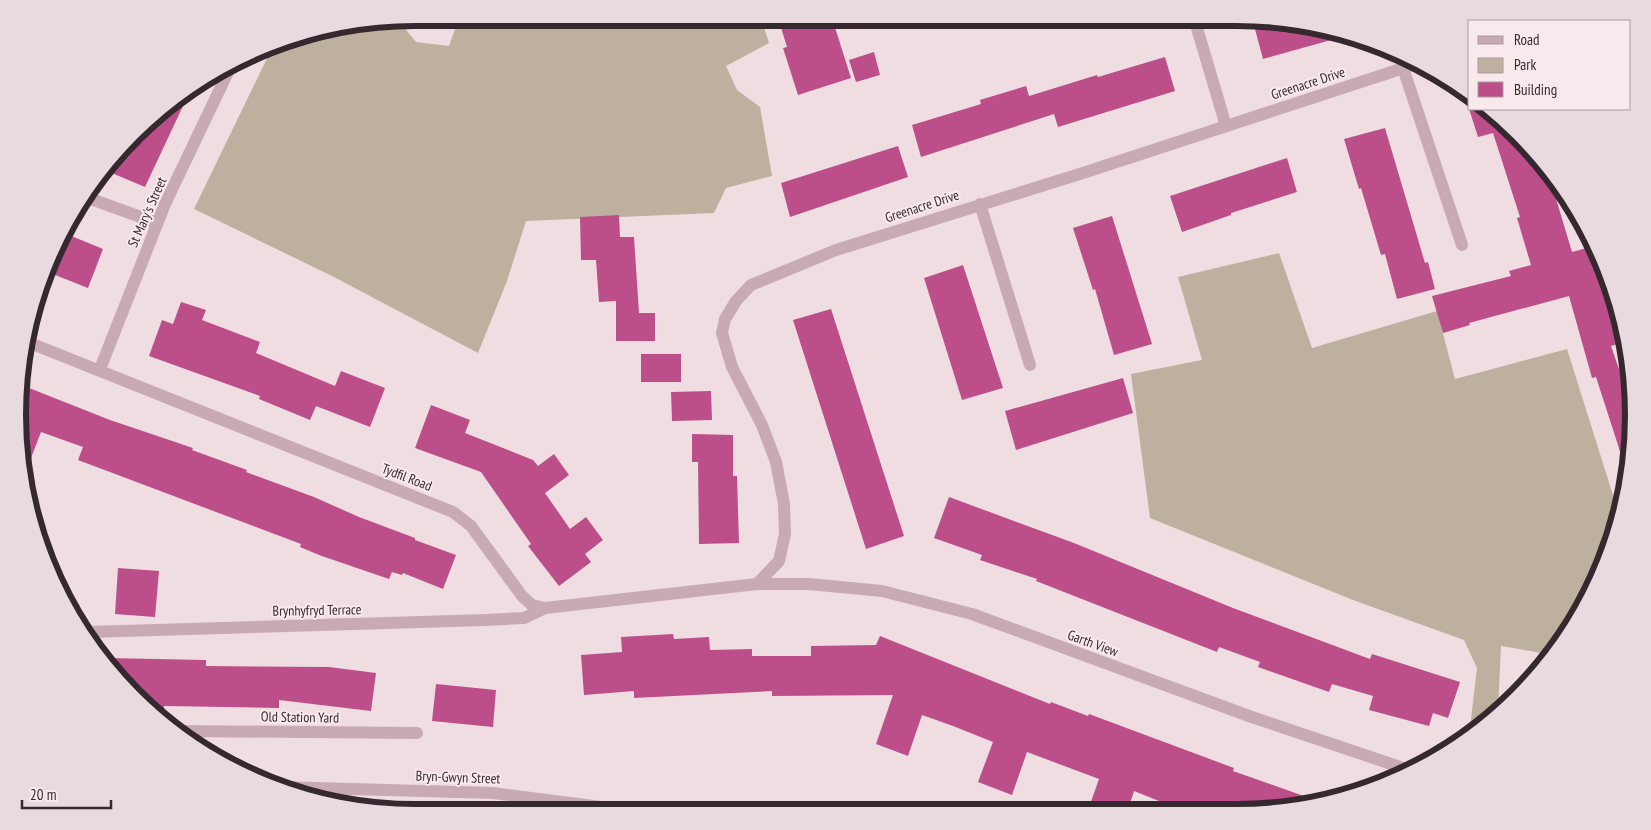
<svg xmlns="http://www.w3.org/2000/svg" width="1651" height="830" font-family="'PT Sans Narrow',sans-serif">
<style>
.green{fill:#beb09e}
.building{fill:#bc4f89}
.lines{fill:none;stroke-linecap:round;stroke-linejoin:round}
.service{stroke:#c7aab3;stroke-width:12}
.minor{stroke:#c7aab3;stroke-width:12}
.labels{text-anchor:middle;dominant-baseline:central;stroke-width:4;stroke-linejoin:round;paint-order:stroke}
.street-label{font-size:14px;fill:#35292f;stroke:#f8e9ed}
.rim{fill:none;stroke:#35292f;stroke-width:6}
</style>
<rect width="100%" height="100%" fill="#f0dde2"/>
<!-- green -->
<path class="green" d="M 459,18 L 761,18 L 769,43 L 726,66 L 737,90 L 760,107 L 772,176 L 726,188 L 714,213 L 526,221 L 507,281 L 478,353 L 332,276 L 194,209 L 273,46 L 287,39 L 398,20 L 416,42 L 449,46 Z
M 1279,253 L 1312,348 L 1437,311 L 1455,379 L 1567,349 L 1618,511 L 1618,524 L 1593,591 L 1553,655 L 1501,646 L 1498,710 L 1478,731 L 1469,736 L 1477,668 L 1464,640 L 1353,600 L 1150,518 L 1131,374 L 1202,360 L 1178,277 Z"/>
<!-- building -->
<path class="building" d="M 778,18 L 832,18 L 851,78 L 798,95 L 783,48 L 787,47 Z
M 1252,18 L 1339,31 L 1349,35 L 1263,59 Z
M 874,52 L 880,75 L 856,82 L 849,60 Z
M 1165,57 L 1175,91 L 1058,127 L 1054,114 L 921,157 L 912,125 L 981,104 L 980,100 L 1026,86 L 1029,96 L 1097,75 L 1098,77 Z
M 1463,90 L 1470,94 L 1470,109 L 1488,109 L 1535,153 L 1548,172 L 1572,252 L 1594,246 L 1612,287 L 1625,342 L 1611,346 L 1632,407 L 1633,441 L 1627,473 L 1596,377 L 1592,378 L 1569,296 L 1469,323 L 1470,325 L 1443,333 L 1432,296 L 1511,276 L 1509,271 L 1531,265 L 1517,218 L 1520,217 L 1493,133 L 1478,137 Z
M 190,91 L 145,187 L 107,171 L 173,100 Z
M 1385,128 L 1425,263 L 1428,262 L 1435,289 L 1397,299 L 1385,254 L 1381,255 L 1361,188 L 1359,189 L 1344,139 Z
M 898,146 L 908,177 L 790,217 L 781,183 Z
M 1287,158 L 1297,192 L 1231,213 L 1231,215 L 1182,232 L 1170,196 Z
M 619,215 L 620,237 L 634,237 L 639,313 L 655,313 L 655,341 L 616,341 L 616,301 L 599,302 L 596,260 L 581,260 L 580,217 Z
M 1112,216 L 1152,344 L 1114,355 L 1095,289 L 1093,290 L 1073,228 Z
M 64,233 L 103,249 L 88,288 L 45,271 Z
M 963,265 L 1003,388 L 962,400 L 924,278 Z
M 181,302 L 206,310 L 202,320 L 260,342 L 256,353 L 335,386 L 341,371 L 385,388 L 370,427 L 316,406 L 310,420 L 259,399 L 260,396 L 149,356 L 162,320 L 173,324 Z
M 831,309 L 904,536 L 866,549 L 793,320 Z
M 641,354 L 681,354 L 681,382 L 641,382 Z
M 1123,378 L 1133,413 L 1016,450 L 1005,411 Z
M 24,386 L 110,420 L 193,448 L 192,450 L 247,470 L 246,472 L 314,497 L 359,517 L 415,538 L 415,540 L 456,555 L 443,589 L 403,573 L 402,575 L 392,572 L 389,579 L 319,555 L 300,547 L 301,544 L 78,460 L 83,447 L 41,432 L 24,476 L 21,467 Z
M 711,391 L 712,420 L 672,421 L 671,392 Z
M 431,405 L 470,420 L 465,433 L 533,460 L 538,466 L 554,454 L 569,475 L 545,493 L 570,529 L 586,517 L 603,540 L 585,554 L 591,562 L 559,586 L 528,546 L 531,544 L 481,472 L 415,448 Z
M 692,434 L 733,435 L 733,476 L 737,476 L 739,543 L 699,544 L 698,462 L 692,462 Z
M 949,497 L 1074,543 L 1233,608 L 1370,659 L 1372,654 L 1460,682 L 1448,718 L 1433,713 L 1429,726 L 1369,710 L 1373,696 L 1332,684 L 1329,692 L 1258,667 L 1260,662 L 1219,647 L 1217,652 L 1036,581 L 1037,579 L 980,560 L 982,555 L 934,538 Z
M 118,568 L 159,571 L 155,617 L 115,614 Z
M 673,634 L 674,639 L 709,637 L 710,650 L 752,649 L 752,656 L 811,656 L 811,646 L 876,645 L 880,636 L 1050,704 L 1051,702 L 1088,716 L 1089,714 L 1234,768 L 1233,771 L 1318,801 L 1288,809 L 1179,809 L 1134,791 L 1128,810 L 1088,810 L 1099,779 L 1027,752 L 1012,795 L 978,782 L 993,742 L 953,726 L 922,715 L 908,756 L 876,744 L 893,695 L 772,696 L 772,691 L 634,698 L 634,691 L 584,695 L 581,655 L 622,652 L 621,637 Z
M 106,658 L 206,660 L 206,666 L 329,667 L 376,673 L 371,711 L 279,700 L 279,708 L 164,706 L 164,718 L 134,696 Z
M 436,684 L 496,690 L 493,727 L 432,721 Z"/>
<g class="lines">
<!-- service -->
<path class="service" d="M 83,196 L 157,223"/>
<!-- minor -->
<path class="minor" d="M 1194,18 L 1226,126
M 1403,68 L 1462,245
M 980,204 L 1030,365
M 25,341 L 453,512 L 471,526 L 522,596 L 532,605 L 545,608 L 757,584 L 809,584 L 882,591 L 972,614 L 1249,716 L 1409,770
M 100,369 L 165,204 L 229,70
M 757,584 L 779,561 L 785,534 L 784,504 L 776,462 L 762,425 L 732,367 L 722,333 L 725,319 L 736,301 L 751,285 L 836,250 L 1086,172 L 1419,63
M 88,632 L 486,620 L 524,618 L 545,608
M 182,731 L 417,733
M 281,787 L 493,793 L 633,811"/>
</g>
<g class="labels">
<!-- street labels -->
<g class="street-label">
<text transform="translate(1308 83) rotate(-18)">Greenacre Drive</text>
<text transform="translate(922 206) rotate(-18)">Greenacre Drive</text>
<text transform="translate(147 212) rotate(-66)">St Mary's Street</text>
<text transform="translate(407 477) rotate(21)">Tydfil Road</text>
<text transform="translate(317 610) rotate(-1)">Brynhyfryd Terrace</text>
<text transform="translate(1093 643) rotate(20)">Garth View</text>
<text transform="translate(300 717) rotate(1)">Old Station Yard</text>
<text transform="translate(458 777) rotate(2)">Bryn-Gwyn Street</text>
</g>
</g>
<!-- crop -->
<path d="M0 0H1651V830H0ZM415 26H1236A389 389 0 0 1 1625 415V415A389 389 0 0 1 1236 804H415A389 389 0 0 1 26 415V415A389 389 0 0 1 415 26Z" fill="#e8dade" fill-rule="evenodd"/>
<path class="rim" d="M415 26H1236A389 389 0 0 1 1625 415V415A389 389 0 0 1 1236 804H415A389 389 0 0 1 26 415V415A389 389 0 0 1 415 26Z"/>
<!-- legend -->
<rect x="1468" y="20" width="162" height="90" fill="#f8e9ed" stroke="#aa9ca1"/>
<rect x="1478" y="36" width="25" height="8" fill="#c7aab3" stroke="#aa9ca1"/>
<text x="1514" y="45" font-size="15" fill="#35292f">Road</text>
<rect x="1478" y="58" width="25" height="15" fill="#beb09e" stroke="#aa9ca1"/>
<text x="1514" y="70" font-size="15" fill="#35292f">Park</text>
<rect x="1478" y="82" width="25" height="15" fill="#bc4f89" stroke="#aa9ca1"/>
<text x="1514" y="95" font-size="15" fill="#35292f">Building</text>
<!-- scale -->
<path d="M22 800v8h89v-8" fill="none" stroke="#35292f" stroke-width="2.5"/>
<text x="30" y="800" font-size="15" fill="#35292f" stroke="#f8e9ed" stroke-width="4" paint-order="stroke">20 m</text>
</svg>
